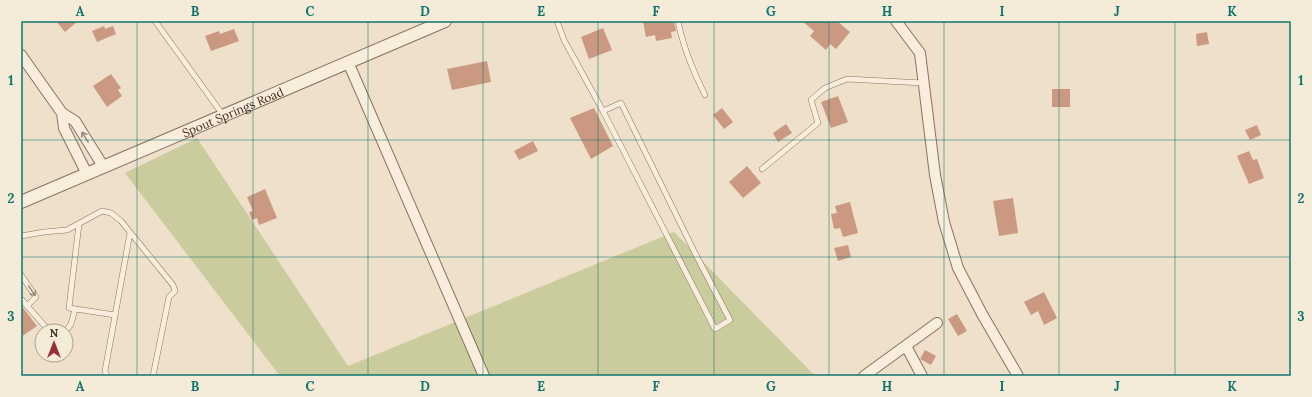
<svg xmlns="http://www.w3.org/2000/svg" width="1312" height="397" font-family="Lora,serif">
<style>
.green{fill:#cbcc9d}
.building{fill:#cb9981}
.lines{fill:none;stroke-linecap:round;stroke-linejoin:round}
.service-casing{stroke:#8b725e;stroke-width:6}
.minor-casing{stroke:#8b725e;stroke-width:12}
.tertiary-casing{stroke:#8b725e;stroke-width:14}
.service{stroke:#f9eedd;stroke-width:5}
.minor{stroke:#f9eedd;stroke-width:10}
.tertiary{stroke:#f9eedd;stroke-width:12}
.oneway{stroke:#9a8d7f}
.grid{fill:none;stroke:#0f766e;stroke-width:1;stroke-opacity:0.55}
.labels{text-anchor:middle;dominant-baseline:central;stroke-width:3.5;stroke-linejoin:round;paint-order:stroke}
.street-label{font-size:12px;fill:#3c2c21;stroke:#f5ebd9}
.neatline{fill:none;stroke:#0f766e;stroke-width:1.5}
.grid-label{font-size:13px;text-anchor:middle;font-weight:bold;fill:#0f766e}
</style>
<rect width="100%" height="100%" fill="#eee0ca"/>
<!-- green -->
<path class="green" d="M 197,138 L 348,366 L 674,232 L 815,376 L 280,376 L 125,173 Z"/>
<!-- building -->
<path class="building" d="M 56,21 L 78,21 L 65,32 Z
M 643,21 L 674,21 L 676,31 L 671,32 L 672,38 L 656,41 L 655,35 L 646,37 Z
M 802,21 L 837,21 L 850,32 L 836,49 L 830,44 L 826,50 L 810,36 L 814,31 Z
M 104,26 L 105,29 L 113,26 L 116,34 L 97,42 L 92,31 Z
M 603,28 L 612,50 L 589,59 L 581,37 Z
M 234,29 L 239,41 L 211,51 L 205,36 L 219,31 L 220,34 Z
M 1207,32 L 1209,44 L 1197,46 L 1196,34 Z
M 487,61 L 491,82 L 452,90 L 447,69 Z
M 111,74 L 121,88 L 118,90 L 122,96 L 107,107 L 93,86 Z
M 1052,89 L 1070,89 L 1070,107 L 1052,107 Z
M 838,96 L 848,122 L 831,128 L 821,102 Z
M 594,108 L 613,146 L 591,159 L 570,118 Z
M 722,108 L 733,122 L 724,129 L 713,115 Z
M 786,124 L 792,133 L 778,142 L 773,133 Z
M 1257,125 L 1261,135 L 1250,140 L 1245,130 Z
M 533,141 L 538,151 L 519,160 L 514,151 Z
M 1249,151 L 1253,160 L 1257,159 L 1264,178 L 1249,184 L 1237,156 Z
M 747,166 L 761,183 L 743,198 L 729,182 Z
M 265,189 L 277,218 L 259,225 L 257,218 L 252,220 L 249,212 L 253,211 L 247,197 Z
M 1013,198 L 1018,233 L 999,236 L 993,201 Z
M 850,202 L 858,233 L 843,237 L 840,228 L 834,229 L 831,214 L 837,213 L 835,206 Z
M 848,245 L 851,257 L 838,261 L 834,248 Z
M 1044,292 L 1057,318 L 1044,325 L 1038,311 L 1031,315 L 1024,302 Z
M 21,305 L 37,326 L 21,337 Z
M 957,314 L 967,331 L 958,336 L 948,319 Z
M 925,350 L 936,356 L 931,365 L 920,359 Z"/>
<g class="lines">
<!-- service casing -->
<g class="service-casing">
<path id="service" d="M 155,21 L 223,115
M 557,21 L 564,40 L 603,111 L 715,329 L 730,320 L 695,253 L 621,103 L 603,111
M 678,21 C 683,47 693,71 705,95
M 762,169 L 818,123 L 811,100 L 825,88 L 847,79 L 923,83
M 79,224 L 69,308 L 115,315
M 21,236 L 44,232 L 67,230 L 102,211 L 111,213 L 121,221 L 173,285 L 175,291 L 169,297 L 153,376
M 21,275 L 36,297 L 27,306
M 22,300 L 49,331
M 66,331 L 71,324 L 75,309
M 107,376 L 105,371 L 130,233"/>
</g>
<!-- minor casing -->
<g class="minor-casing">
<path id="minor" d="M 896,21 L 920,53 L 935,175 L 944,222 L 958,268 L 982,314 L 1018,376
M 21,55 L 62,113 L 75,121 L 103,166
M 348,62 L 484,376
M 62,113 L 64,128 L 87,174
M 906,346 L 922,376
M 864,376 L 937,323"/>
</g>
<!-- tertiary casing -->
<g class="tertiary-casing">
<g id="tertiary">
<path id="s1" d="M 21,202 L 445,21"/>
</g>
</g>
<!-- service -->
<use href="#service" class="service"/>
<!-- minor -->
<use href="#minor" class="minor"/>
<!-- tertiary -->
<use href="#tertiary" class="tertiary"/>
</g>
<!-- one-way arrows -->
<defs><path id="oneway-shaft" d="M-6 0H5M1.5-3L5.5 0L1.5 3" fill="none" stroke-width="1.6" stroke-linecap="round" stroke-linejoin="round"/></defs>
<g class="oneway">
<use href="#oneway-shaft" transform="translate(85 137) rotate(-122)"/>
<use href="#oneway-shaft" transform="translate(32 291) rotate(56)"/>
</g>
<!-- grid -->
<path class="grid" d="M 137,21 L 137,376M 253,21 L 253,376M 368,21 L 368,376M 483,21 L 483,376M 598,21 L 598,376M 714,21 L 714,376M 829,21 L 829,376M 944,21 L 944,376M 1059,21 L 1059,376M 1175,21 L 1175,376M 21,140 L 1291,140M 21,257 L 1291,257"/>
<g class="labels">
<!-- street labels -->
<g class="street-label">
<text stroke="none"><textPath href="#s1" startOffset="230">Spout Springs Road</textPath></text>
</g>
</g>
<!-- border -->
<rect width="1312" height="397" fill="none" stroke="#f5ebd9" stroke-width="44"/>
<!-- north arrow -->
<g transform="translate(54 343)"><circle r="19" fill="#f5ebd9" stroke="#ab9f8f"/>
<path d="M0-3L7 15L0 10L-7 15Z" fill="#98303a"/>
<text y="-6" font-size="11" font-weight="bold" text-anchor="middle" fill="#3c2c21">N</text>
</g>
<rect x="22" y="22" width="1268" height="353" class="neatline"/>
<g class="grid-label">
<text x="80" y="16">A</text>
<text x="195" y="16">B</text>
<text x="310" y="16">C</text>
<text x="425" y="16">D</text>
<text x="541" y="16">E</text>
<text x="656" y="16">F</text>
<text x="771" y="16">G</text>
<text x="887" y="16">H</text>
<text x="1002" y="16">I</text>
<text x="1117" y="16">J</text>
<text x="1232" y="16">K</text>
<text x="11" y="85">1</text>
<text x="1301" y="85">1</text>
<text x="11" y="203">2</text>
<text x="1301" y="203">2</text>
<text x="11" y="321">3</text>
<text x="1301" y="321">3</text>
<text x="80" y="391">A</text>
<text x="195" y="391">B</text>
<text x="310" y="391">C</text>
<text x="425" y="391">D</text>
<text x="541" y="391">E</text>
<text x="656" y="391">F</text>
<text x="771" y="391">G</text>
<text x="887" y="391">H</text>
<text x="1002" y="391">I</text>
<text x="1117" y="391">J</text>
<text x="1232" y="391">K</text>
</g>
</svg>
